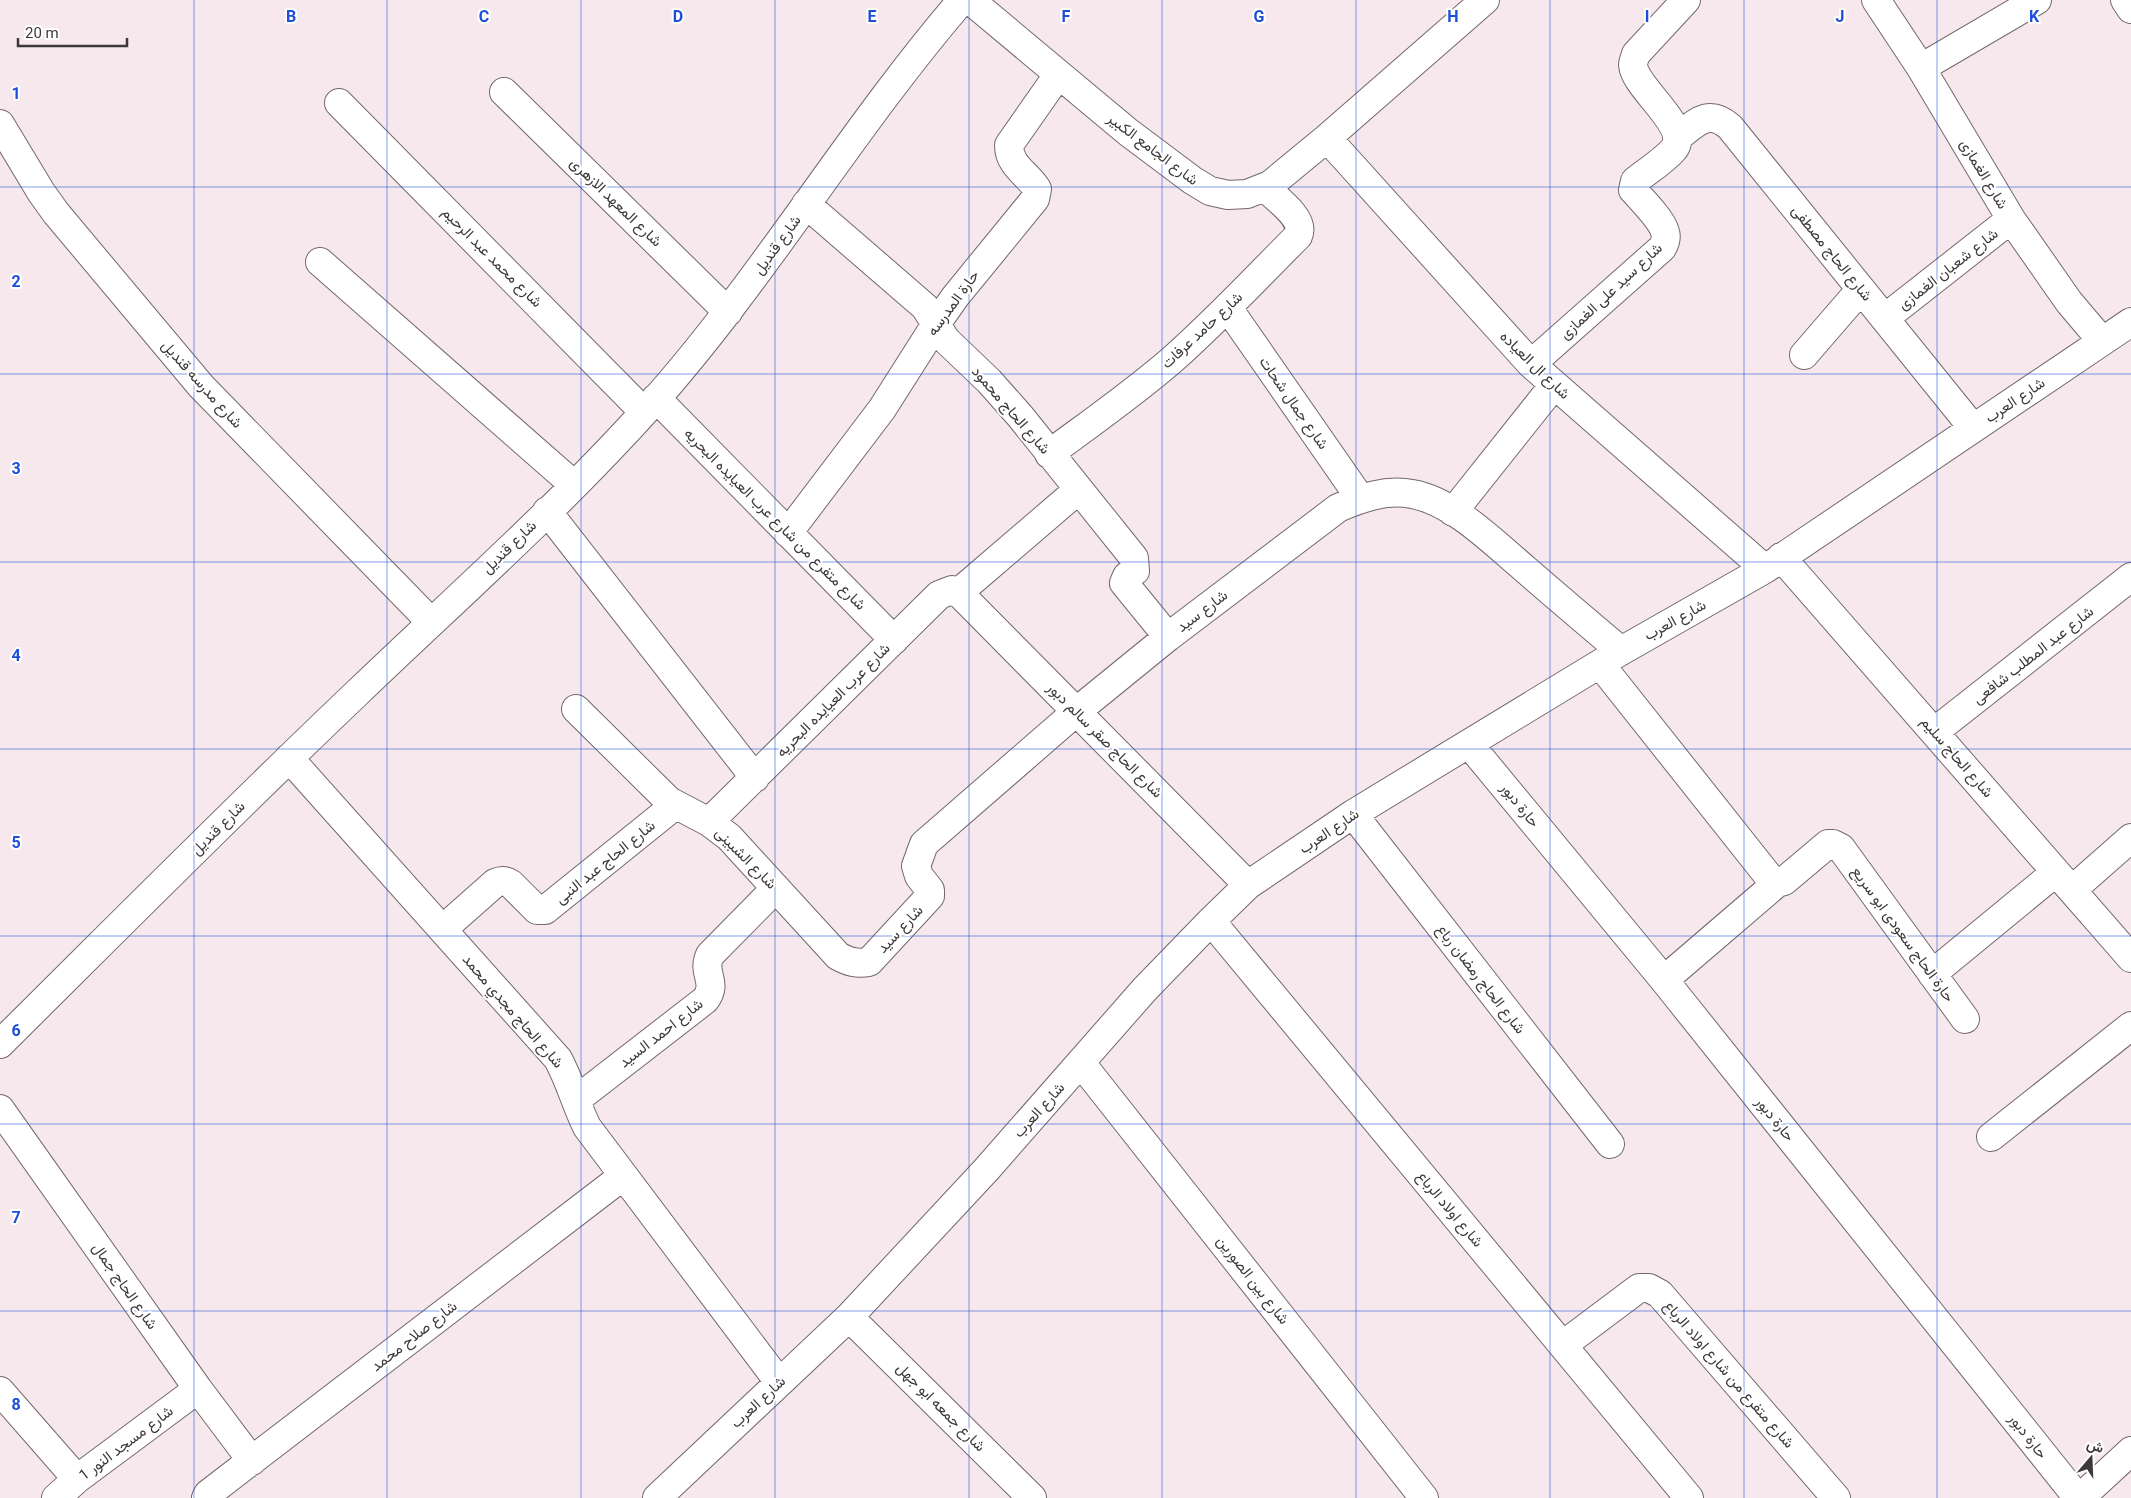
<svg xmlns="http://www.w3.org/2000/svg" width="2131" height="1498" font-family="Roboto,Vazirmatn,sans-serif">
<style>
.lines{fill:none;stroke-linecap:round;stroke-linejoin:round}
.street-casing{stroke:#74686c;stroke-width:30}
.street{stroke:#fff;stroke-width:28}
.grid{fill:none;stroke:#1d4ed8;stroke-width:1;stroke-opacity:0.55}
.labels{text-anchor:middle;dominant-baseline:central;stroke-width:4;stroke-linejoin:round;paint-order:stroke}
.street-label{font-size:15px;fill:#3d3839;stroke:#fff}
.grid-label{font-size:16px;text-anchor:middle;font-weight:bold;fill:#1d4ed8;stroke:#fff;stroke-width:4;stroke-linejoin:round;paint-order:stroke}
</style>
<rect width="100%" height="100%" fill="#f6e8ec"/>
<g class="lines">
<!-- street casing -->
<g class="street-casing">
<path id="street" d="M 970,0 L 1128,132 L 1192,180 L 1210,191 L 1228,195 L 1247,194 L 1270,185 L 1327,138 L 1485,0
M 1876,0 L 1921,68 L 2011,219 L 2069,302 L 2102,341
M 2125,0 L 2131,9
M 1921,68 L 2037,0
M 504,92 L 728,312
M 339,103 L 644,412
M 0,124 L 41,192 L 56,213 L 201,386 L 431,622
M 1678,137 C 1696,123 1708,108 1730,127 L 1973,428
M 1327,138 L 1531,364 L 1765,569
M 806,204 L 925,307 L 946,340 L 989,381 L 1020,416 L 1134,558 L 1135,571 L 1127,576 L 1124,583 L 1168,637
M 320,262 L 574,485
M 1228,308 L 1360,498
M 1885,318 L 2011,219
M 1804,355 L 1861,289
M 1531,364 L 1662,248 C 1665,243 1667,238 1665,232 C 1662,220 1642,200 1633,190 L 1635,181 C 1647,171 1664,161 1674,149 C 1691,126 1635,89 1633,65 C 1633,62 1635,57 1636,54 L 1686,0
M 656,398 L 894,640
M 1049,454 C 1091,423 1134,393 1173,359 C 1217,320 1257,277 1298,236 C 1306,219 1277,199 1265,188
M 547,511 L 755,778
M 1453,512 L 1554,385
M 788,533 L 882,409 L 936,324 L 955,297 L 1035,199 L 1037,189 C 1027,173 1009,166 1009,145 L 1058,75
M 1781,557 L 2131,958
M 958,593 L 1078,490
M 1600,664 L 1773,882 L 1777,883 L 1784,881 L 1828,844 L 1833,844 L 1841,848 L 1965,1019
M 576,709 L 669,801 L 709,822 L 729,837 L 838,956 C 849,962 857,964 869,962 L 930,896 L 930,890 L 919,876 L 916,866 L 924,844 L 1077,711 L 1168,637 L 1338,508 C 1361,498 1386,489 1412,494 C 1453,501 1494,543 1525,569 C 1557,597 1589,624 1621,651
M 1934,732 L 2131,577
M 1469,744 L 1664,980 L 2078,1498
M 289,758 L 558,1059 C 570,1081 576,1105 587,1127 L 779,1382
M 1353,814 L 1610,1144
M 709,822 L 939,595 L 952,590 L 961,595 L 1248,885
M 2072,890 L 2131,838
M 1211,921 L 1689,1498
M 443,929 L 495,883 C 501,880 505,880 511,884 L 537,910 L 545,910 L 674,806
M 1932,974 L 2056,872
M 1664,980 L 1777,883
M 0,1044 C 118,927 236,808 357,693 C 455,599 557,509 648,408 C 763,280 850,130 962,0
M 1081,1063 L 1424,1498
M 576,1100 L 705,1000 C 719,982 701,974 710,955 L 776,888
M 0,1109 L 198,1389 L 252,1461
M 1991,1137 L 2131,1026
M 849,1317 L 1032,1498
M 1563,1345 L 1639,1288 L 1649,1288 L 1660,1294 L 1836,1498
M 0,1391 L 77,1479
M 56,1498 L 77,1479 L 198,1389
M 206,1498 L 208,1494 L 623,1176
M 657,1498 L 849,1317 L 986,1170 L 1145,989 L 1211,921 L 1248,885 L 1353,814 L 1621,651 L 1765,569 L 2131,322
M 2080,1498 L 2131,1451"/>
</g>
<!-- street -->
<use href="#street" class="street"/>
</g>
<!-- grid -->
<path class="grid" d="M 194,0 L 194,1498M 387,0 L 387,1498M 581,0 L 581,1498M 775,0 L 775,1498M 969,0 L 969,1498M 1162,0 L 1162,1498M 1356,0 L 1356,1498M 1550,0 L 1550,1498M 1744,0 L 1744,1498M 1937,0 L 1937,1498M 0,187 L 2131,187M 0,374 L 2131,374M 0,562 L 2131,562M 0,749 L 2131,749M 0,936 L 2131,936M 0,1124 L 2131,1124M 0,1311 L 2131,1311"/>
<g class="labels">
<!-- street labels -->
<g class="street-label">
<text transform="translate(1153 149) rotate(37)">شارع الجامع الكبير</text>
<text transform="translate(1984 174) rotate(59)">شارع الغمازى</text>
<text transform="translate(616 202) rotate(44)">شارع المعهد الازهرى</text>
<text transform="translate(777 245) rotate(-54)">شارع قنديل</text>
<text transform="translate(1832 253) rotate(51)">شارع الحاج مصطفى</text>
<text transform="translate(492 257) rotate(45)">شارع محمد عبد الرحيم</text>
<text transform="translate(1948 269) rotate(-38)">شارع شعبان الغمازى</text>
<text transform="translate(1611 291) rotate(-43)">شارع سيد على الغمازى</text>
<text transform="translate(953 303) rotate(-54)">حارة المدرسه</text>
<text transform="translate(1202 330) rotate(-43)">شارع حامد عرفات</text>
<text transform="translate(1535 365) rotate(44)">شارع ال العياده</text>
<text transform="translate(202 384) rotate(48)">شارع مدرسه قنديل</text>
<text transform="translate(2015 400) rotate(-34)">شارع العرب</text>
<text transform="translate(1294 403) rotate(55)">شارع جمال شحات</text>
<text transform="translate(1011 410) rotate(49)">شارع الحاج محمود</text>
<text transform="translate(775 519) rotate(45)">شارع متفرع من شارع عرب العيايده البحريه</text>
<text transform="translate(509 547) rotate(-44)">شارع قنديل</text>
<text transform="translate(1202 611) rotate(-37)">شارع سيد</text>
<text transform="translate(1675 620) rotate(-29)">شارع العرب</text>
<text transform="translate(2033 655) rotate(-38)">شارع عبد المطلب شافعى</text>
<text transform="translate(833 700) rotate(-45)">شارع عرب العيايده البحريه</text>
<text transform="translate(1105 740) rotate(45)">شارع الحاج صقر سالم دبور</text>
<text transform="translate(1957 757) rotate(49)">شارع الحاج سليم</text>
<text transform="translate(1520 805) rotate(51)">حارة دبور</text>
<text transform="translate(218 828) rotate(-45)">شارع قنديل</text>
<text transform="translate(1329 831) rotate(-34)">شارع العرب</text>
<text transform="translate(746 858) rotate(45)">شارع الشبينى</text>
<text transform="translate(605 862) rotate(-39)">شارع الحاج عبد النبى</text>
<text transform="translate(900 929) rotate(-47)">شارع سيد</text>
<text transform="translate(1903 934) rotate(54)">حارة الحاج سعودى ابو سريع</text>
<text transform="translate(1481 979) rotate(52)">شارع الحاج رمضان رباع</text>
<text transform="translate(513 1011) rotate(49)">شارع الحاج مجدي محمد</text>
<text transform="translate(661 1033) rotate(-38)">شارع احمد السيد</text>
<text transform="translate(1039 1110) rotate(-48)">شارع العرب</text>
<text transform="translate(1775 1119) rotate(51)">حارة دبور</text>
<text transform="translate(1450 1209) rotate(50)">شارع اولاد الرباع</text>
<text transform="translate(1253 1280) rotate(52)">شارع بين الصورين</text>
<text transform="translate(125 1286) rotate(55)">شارع الحاج جمال</text>
<text transform="translate(414 1336) rotate(-38)">شارع صلاح محمد</text>
<text transform="translate(1729 1374) rotate(49)">شارع متفرع من شارع اولاد الرباع</text>
<text transform="translate(758 1402) rotate(-43)">شارع العرب</text>
<text transform="translate(941 1407) rotate(45)">شارع جمعه ابو جهل</text>
<text transform="translate(2028 1436) rotate(52)">حارة دبور</text>
<text transform="translate(126 1443) rotate(-37)">شارع مسجد النور 1</text>
</g>
</g>
<g class="grid-label">
<text x="291" y="22">B</text>
<text x="484" y="22">C</text>
<text x="678" y="22">D</text>
<text x="872" y="22">E</text>
<text x="1066" y="22">F</text>
<text x="1259" y="22">G</text>
<text x="1453" y="22">H</text>
<text x="1647" y="22">I</text>
<text x="1840" y="22">J</text>
<text x="2034" y="22">K</text>
<text x="16" y="99">1</text>
<text x="16" y="287">2</text>
<text x="16" y="474">3</text>
<text x="16" y="661">4</text>
<text x="16" y="848">5</text>
<text x="16" y="1036">6</text>
<text x="16" y="1223">7</text>
<text x="16" y="1410">8</text>
</g>
<!-- north arrow -->
<g transform="translate(2091 1458) rotate(19)" stroke="#ffffff" stroke-width="4" paint-order="stroke">
<path d="M0-4L9 19L0 12L-9 19Z" fill="#3d3839"/>
<text y="-8" font-size="14" font-weight="bold" text-anchor="middle" fill="#3d3839">ش</text>
</g>
<!-- scale -->
<path d="M18 38v8h109v-8" fill="none" stroke="#3d3839" stroke-width="2.5"/>
<text x="25" y="38" font-size="15" fill="#3d3839" stroke="#ffffff" stroke-width="4" paint-order="stroke">20 m</text>
</svg>
